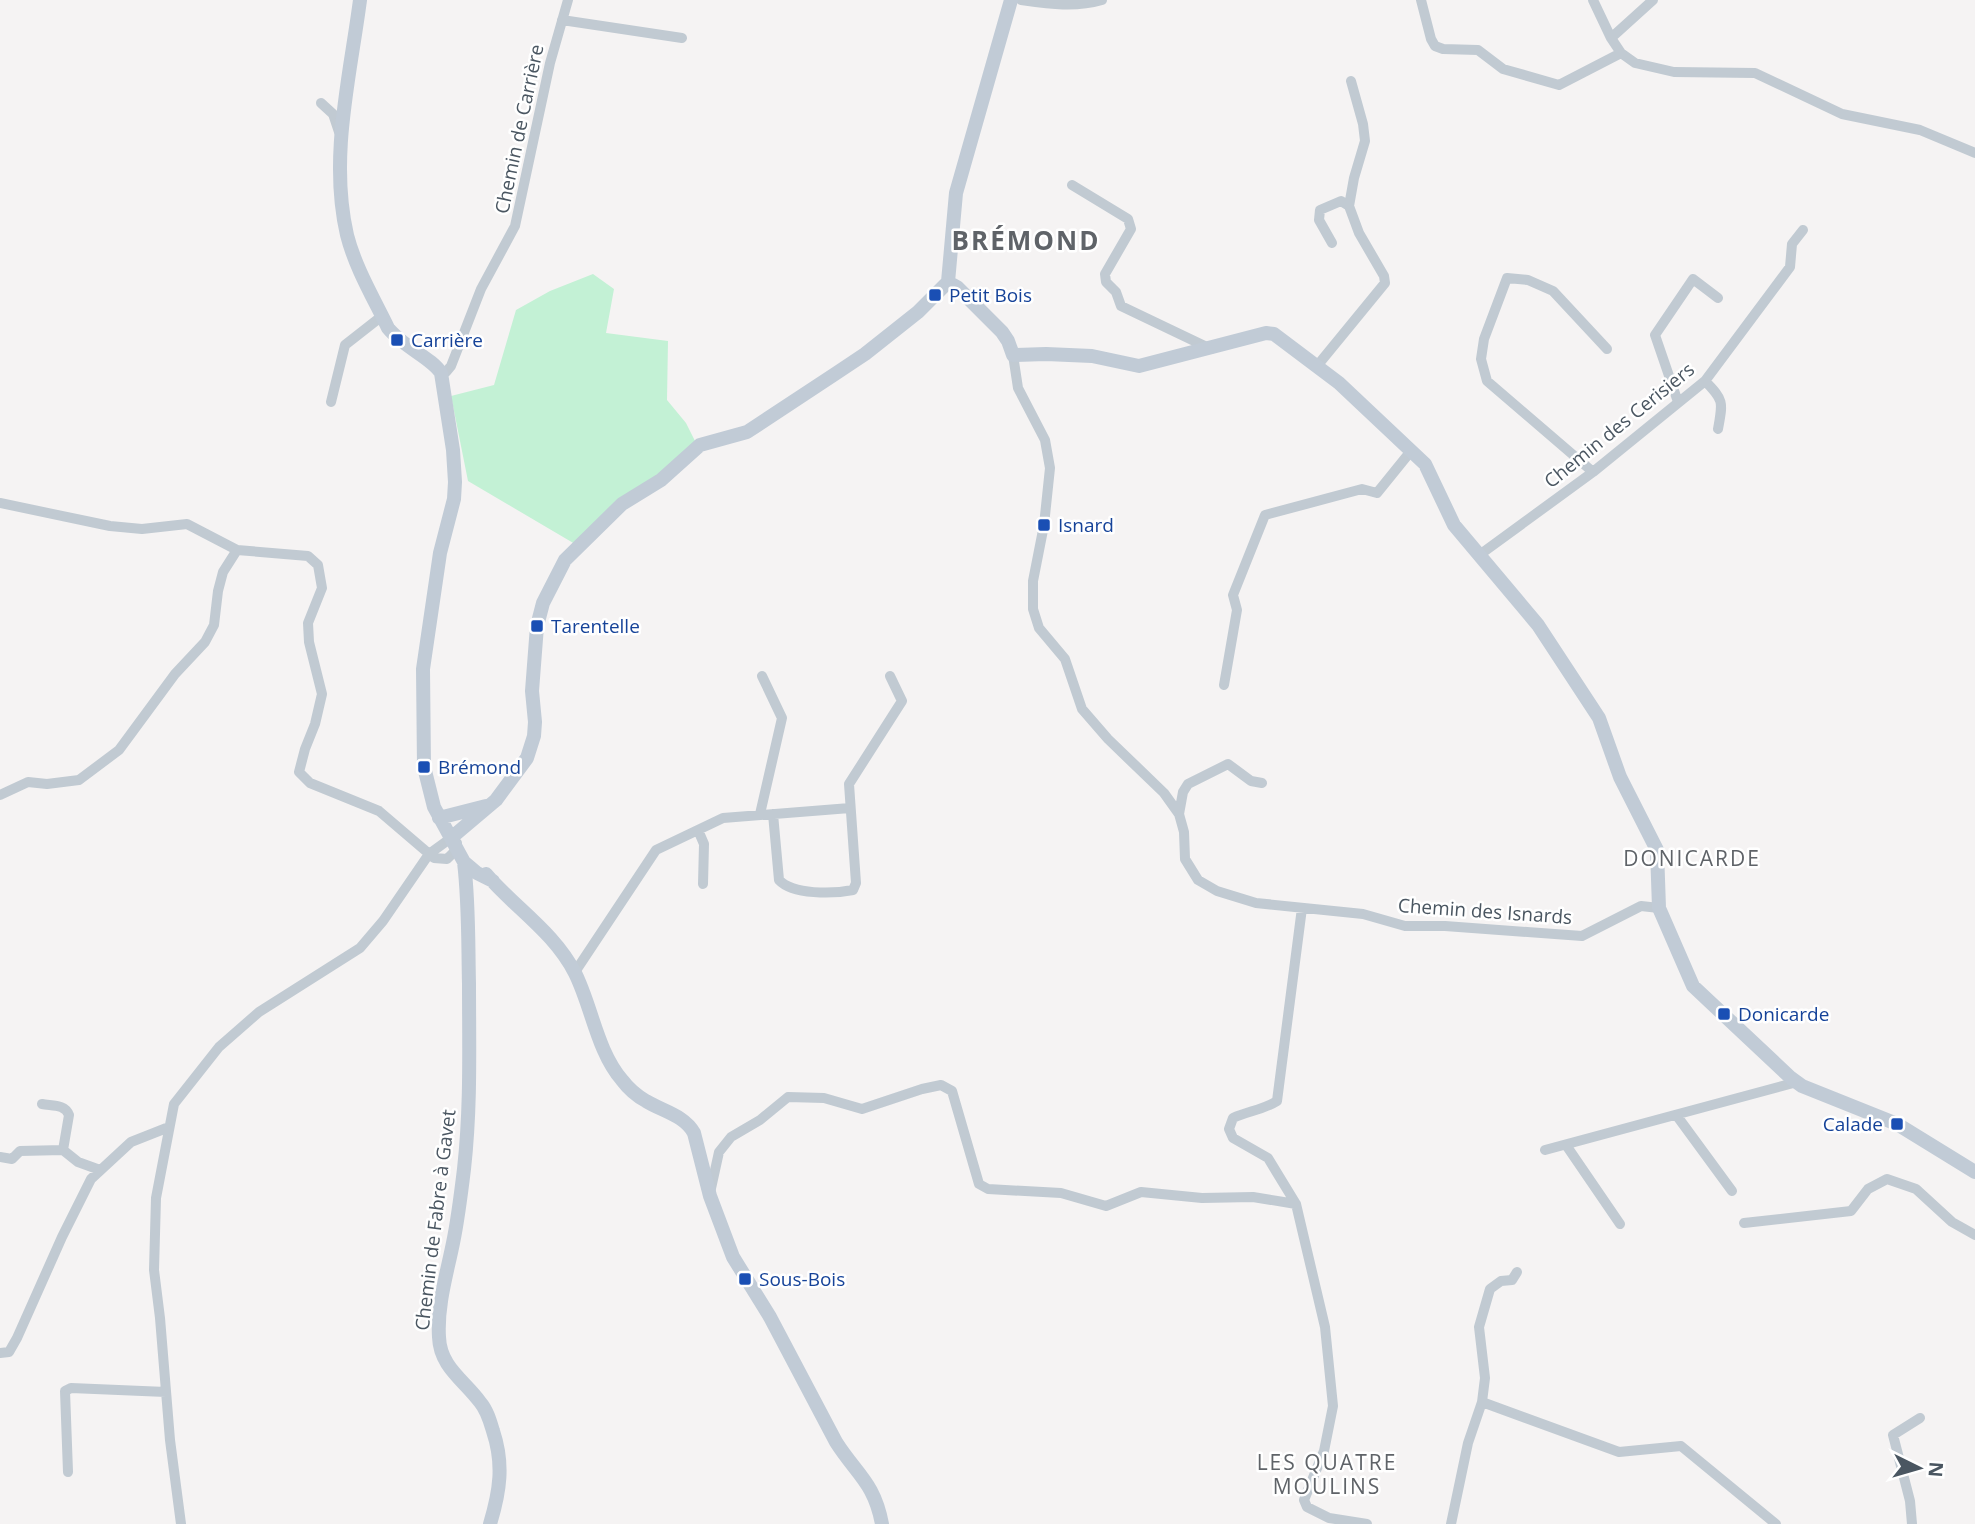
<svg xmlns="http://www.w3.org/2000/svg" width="1975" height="1524" font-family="'Open Sans',sans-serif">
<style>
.green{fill:#c3f1d5}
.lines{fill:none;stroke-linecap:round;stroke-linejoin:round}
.street{stroke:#c1cad2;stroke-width:10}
.secondary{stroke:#c1cbd6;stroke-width:14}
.transit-dot{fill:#1a4fb4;stroke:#fff;stroke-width:2.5}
.labels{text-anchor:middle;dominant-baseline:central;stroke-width:5;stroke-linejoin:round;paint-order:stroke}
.street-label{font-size:19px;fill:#4a5661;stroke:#fff}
.transit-label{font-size:19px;fill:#164399;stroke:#fff;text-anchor:start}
.neighbourhood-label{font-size:21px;letter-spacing:2px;fill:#5f6368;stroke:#fff}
.district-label{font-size:26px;font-weight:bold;letter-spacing:2px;fill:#5f6368;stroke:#fff}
</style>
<rect width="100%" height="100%" fill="#f5f3f3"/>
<!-- green -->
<path class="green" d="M 593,274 L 614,289 L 606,333 L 668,341 L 667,400 L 686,423 L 697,445 L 575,544 L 468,481 L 451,396 L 494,385 L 516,310 L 550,291 Z"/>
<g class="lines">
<!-- street -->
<path class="street" d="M 1021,0 C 1049,4 1075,8 1102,0
M 1421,0 L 1431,39 L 1435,46 L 1443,49 L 1478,50 L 1503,69 L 1559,85 L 1621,53
M 1593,0 L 1611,38 L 1621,53 L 1635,63 L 1674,72 L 1755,73 L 1842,114 L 1920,130 L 1975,153
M 562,20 L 682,38
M 1611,38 L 1653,0
M 321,103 L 333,114 L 339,132
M 1072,185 L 1128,219 L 1131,229 L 1105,274 L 1106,282 L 1116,292 L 1121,306 L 1211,349
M 1349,206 L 1354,178 L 1365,141 L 1363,124 L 1351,81
M 1013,355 L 1018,388 L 1045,440 L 1050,468 L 1044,525 L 1033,581 L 1033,609 L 1039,628 L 1065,659 L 1082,709 L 1108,739 L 1164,793 L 1179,814 L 1184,832 L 1185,859 L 1198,880 L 1217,891 L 1256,903 L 1363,914 L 1405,926 L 1445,926 L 1582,936 L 1641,906 L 1659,908
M 1317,366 L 1385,283 L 1384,276 L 1359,233 L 1349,206 L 1341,201 L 1320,210 L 1319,220 L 1332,243
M 441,373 L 446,372 L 451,366 L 481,289 L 515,226 L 550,63 L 568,0
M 1705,381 C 1724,400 1723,402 1718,429
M 331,402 L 345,345 L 382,316
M 1678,402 L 1655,335 L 1693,279 L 1718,298
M 1593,472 L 1487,381 L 1481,359 L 1484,339 L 1507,278 L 1528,280 L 1553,291 L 1607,349
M 0,503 L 110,526 L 142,529 L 187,524 L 237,550 L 308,556 L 318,565 L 322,588 L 308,623 L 309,642 L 322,694 L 315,724 L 305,749 L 299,772 L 310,783 L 379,811 L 434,858 L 447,859 L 457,849 L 457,843
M 1478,556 L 1593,472 L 1705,381 L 1790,267 L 1792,244 L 1803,230
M 1224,685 L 1237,610 L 1233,595 L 1265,515 L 1362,489 L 1377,493 L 1411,451
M 0,795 L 28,782 L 47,784 L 79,780 L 119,750 L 175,674 L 205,642 L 214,625 L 218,591 L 223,572 L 237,550
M 760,814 L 782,718 L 762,676
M 773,814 L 779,880 C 793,895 833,894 853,890 L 856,883 L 849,784 L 902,701 L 890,676
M 1179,814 L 1183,792 L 1188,784 L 1228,764 L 1251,781 L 1262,783
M 698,830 L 704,844 L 703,884
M 1302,908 L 1277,1101 C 1263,1110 1248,1111 1233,1118 L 1229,1129 L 1233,1138 L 1268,1158 L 1296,1204 L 1325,1327 L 1333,1406 L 1324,1451 L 1304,1500 L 1307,1507 L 1329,1518 L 1367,1524
M 575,972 L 656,850 L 723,818 L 850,808
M 42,1104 C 52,1106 65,1104 69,1115 L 63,1150
M 1677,1116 L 1732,1191
M 1566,1145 L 1620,1224
M 1545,1150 L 1797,1082
M 0,1157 L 12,1159 L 20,1151 L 63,1150 L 78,1162 L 100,1170
M 710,1193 L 719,1152 L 731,1137 L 760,1120 L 788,1097 L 824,1098 L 862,1109 L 922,1089 L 941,1085 L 952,1091 L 979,1184 L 988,1189 L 1061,1193 L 1106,1206 L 1141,1192 L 1202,1198 L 1253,1197 L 1296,1204
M 1744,1223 L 1851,1211 L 1868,1189 L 1887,1179 L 1916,1189 L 1952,1222 L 1975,1235
M 0,1353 L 9,1352 L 17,1338 L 62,1237 L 91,1179 L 131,1142 L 169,1127
M 1482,1402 L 1619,1452 L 1681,1446 L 1776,1524
M 68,1472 L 65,1391 L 71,1388 L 166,1392
M 181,1524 L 170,1440 L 160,1318 L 154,1270 L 156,1198 L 174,1104 L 219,1047 L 259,1012 L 360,948 L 383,921 L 429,854 L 451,838
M 1451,1524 L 1468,1443 L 1482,1402 L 1485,1378 L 1479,1327 L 1490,1289 L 1501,1281 L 1512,1280 L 1517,1272
M 1912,1524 L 1910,1501 L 1893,1435 L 1920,1418"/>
<!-- secondary -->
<path class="secondary" d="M 360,0 C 350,77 329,158 347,235 C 355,267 374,299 388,328 C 403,347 432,358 441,373 L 453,450 L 455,482 L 454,499 L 440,553 L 423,669 L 424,767 L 434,807 L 464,862 L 477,873 L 493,881
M 948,282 L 957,287 L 1002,332 L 1008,341 L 1013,355 L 1046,354 L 1092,356 L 1139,366 L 1266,333 L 1274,334 L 1339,383 L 1425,464 L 1454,525 L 1538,625 L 1599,718 L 1620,777 L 1657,850 L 1659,908 L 1693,986 L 1791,1078 L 1802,1086 L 1897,1124 L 1975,1172
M 439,818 L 486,806
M 451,838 L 496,800 L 527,758 L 534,736 L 535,722 L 532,691 L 537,626 L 543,603 L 565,560 L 622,504 L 661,480 L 700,445 L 747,432 L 835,374 L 865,354 L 918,312 L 948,282 L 956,193 L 1011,0
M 464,862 C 469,904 468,941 469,984 C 469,1047 471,1106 464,1169 C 461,1194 458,1219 453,1243 C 447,1273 437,1305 439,1337 C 440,1367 464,1380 480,1402 C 487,1410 490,1421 493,1431 C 504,1464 500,1491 490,1524
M 486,874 C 515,908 554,932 575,973 C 592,1007 597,1051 622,1080 C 628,1088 637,1096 646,1101 C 662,1111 684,1115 694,1133 L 710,1196 L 733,1257 L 770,1317 L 836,1442 C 857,1475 874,1482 882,1524"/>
</g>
<!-- markers -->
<g class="transit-dot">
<rect x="928" y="288" width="14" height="14" rx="3.5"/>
<rect x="390" y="333" width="14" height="14" rx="3.5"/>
<rect x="1037" y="518" width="14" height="14" rx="3.5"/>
<rect x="530" y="619" width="14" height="14" rx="3.5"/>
<rect x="417" y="760" width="14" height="14" rx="3.5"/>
<rect x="1717" y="1007" width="14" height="14" rx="3.5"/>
<rect x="1890" y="1117" width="14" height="14" rx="3.5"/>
<rect x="738" y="1272" width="14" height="14" rx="3.5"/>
</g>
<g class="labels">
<!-- street labels -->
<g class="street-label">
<text transform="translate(519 129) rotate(-78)">Chemin de Carrière</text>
<text transform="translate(1619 425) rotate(-39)">Chemin des Cerisiers</text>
<text transform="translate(1485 911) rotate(4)">Chemin des Isnards</text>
<text transform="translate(435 1220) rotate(-83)">Chemin de Fabre à Gavet</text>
</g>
<!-- transit labels -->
<g class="transit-label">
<text x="949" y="295">Petit Bois</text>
<text x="411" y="340">Carrière</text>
<text x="1058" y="525">Isnard</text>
<text x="551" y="626">Tarentelle</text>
<text x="438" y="767">Brémond</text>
<text x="1738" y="1014">Donicarde</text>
<text x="1883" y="1124" text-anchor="end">Calade</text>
<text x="759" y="1279">Sous-Bois</text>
</g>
<!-- neighbourhood labels -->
<g class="neighbourhood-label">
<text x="1692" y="858">DONICARDE</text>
<text x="1327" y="1462">LES QUATRE<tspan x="1327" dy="24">MOULINS</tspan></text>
</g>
<!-- district labels -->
<g class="district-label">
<text x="1026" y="240">BRÉMOND</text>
</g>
</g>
<!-- north arrow -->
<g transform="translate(1919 1468) rotate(95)" stroke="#ffffff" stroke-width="5" paint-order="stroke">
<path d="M0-5L12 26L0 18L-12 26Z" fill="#4a5661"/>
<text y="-10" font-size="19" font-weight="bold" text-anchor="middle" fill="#4a5661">N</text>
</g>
</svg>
